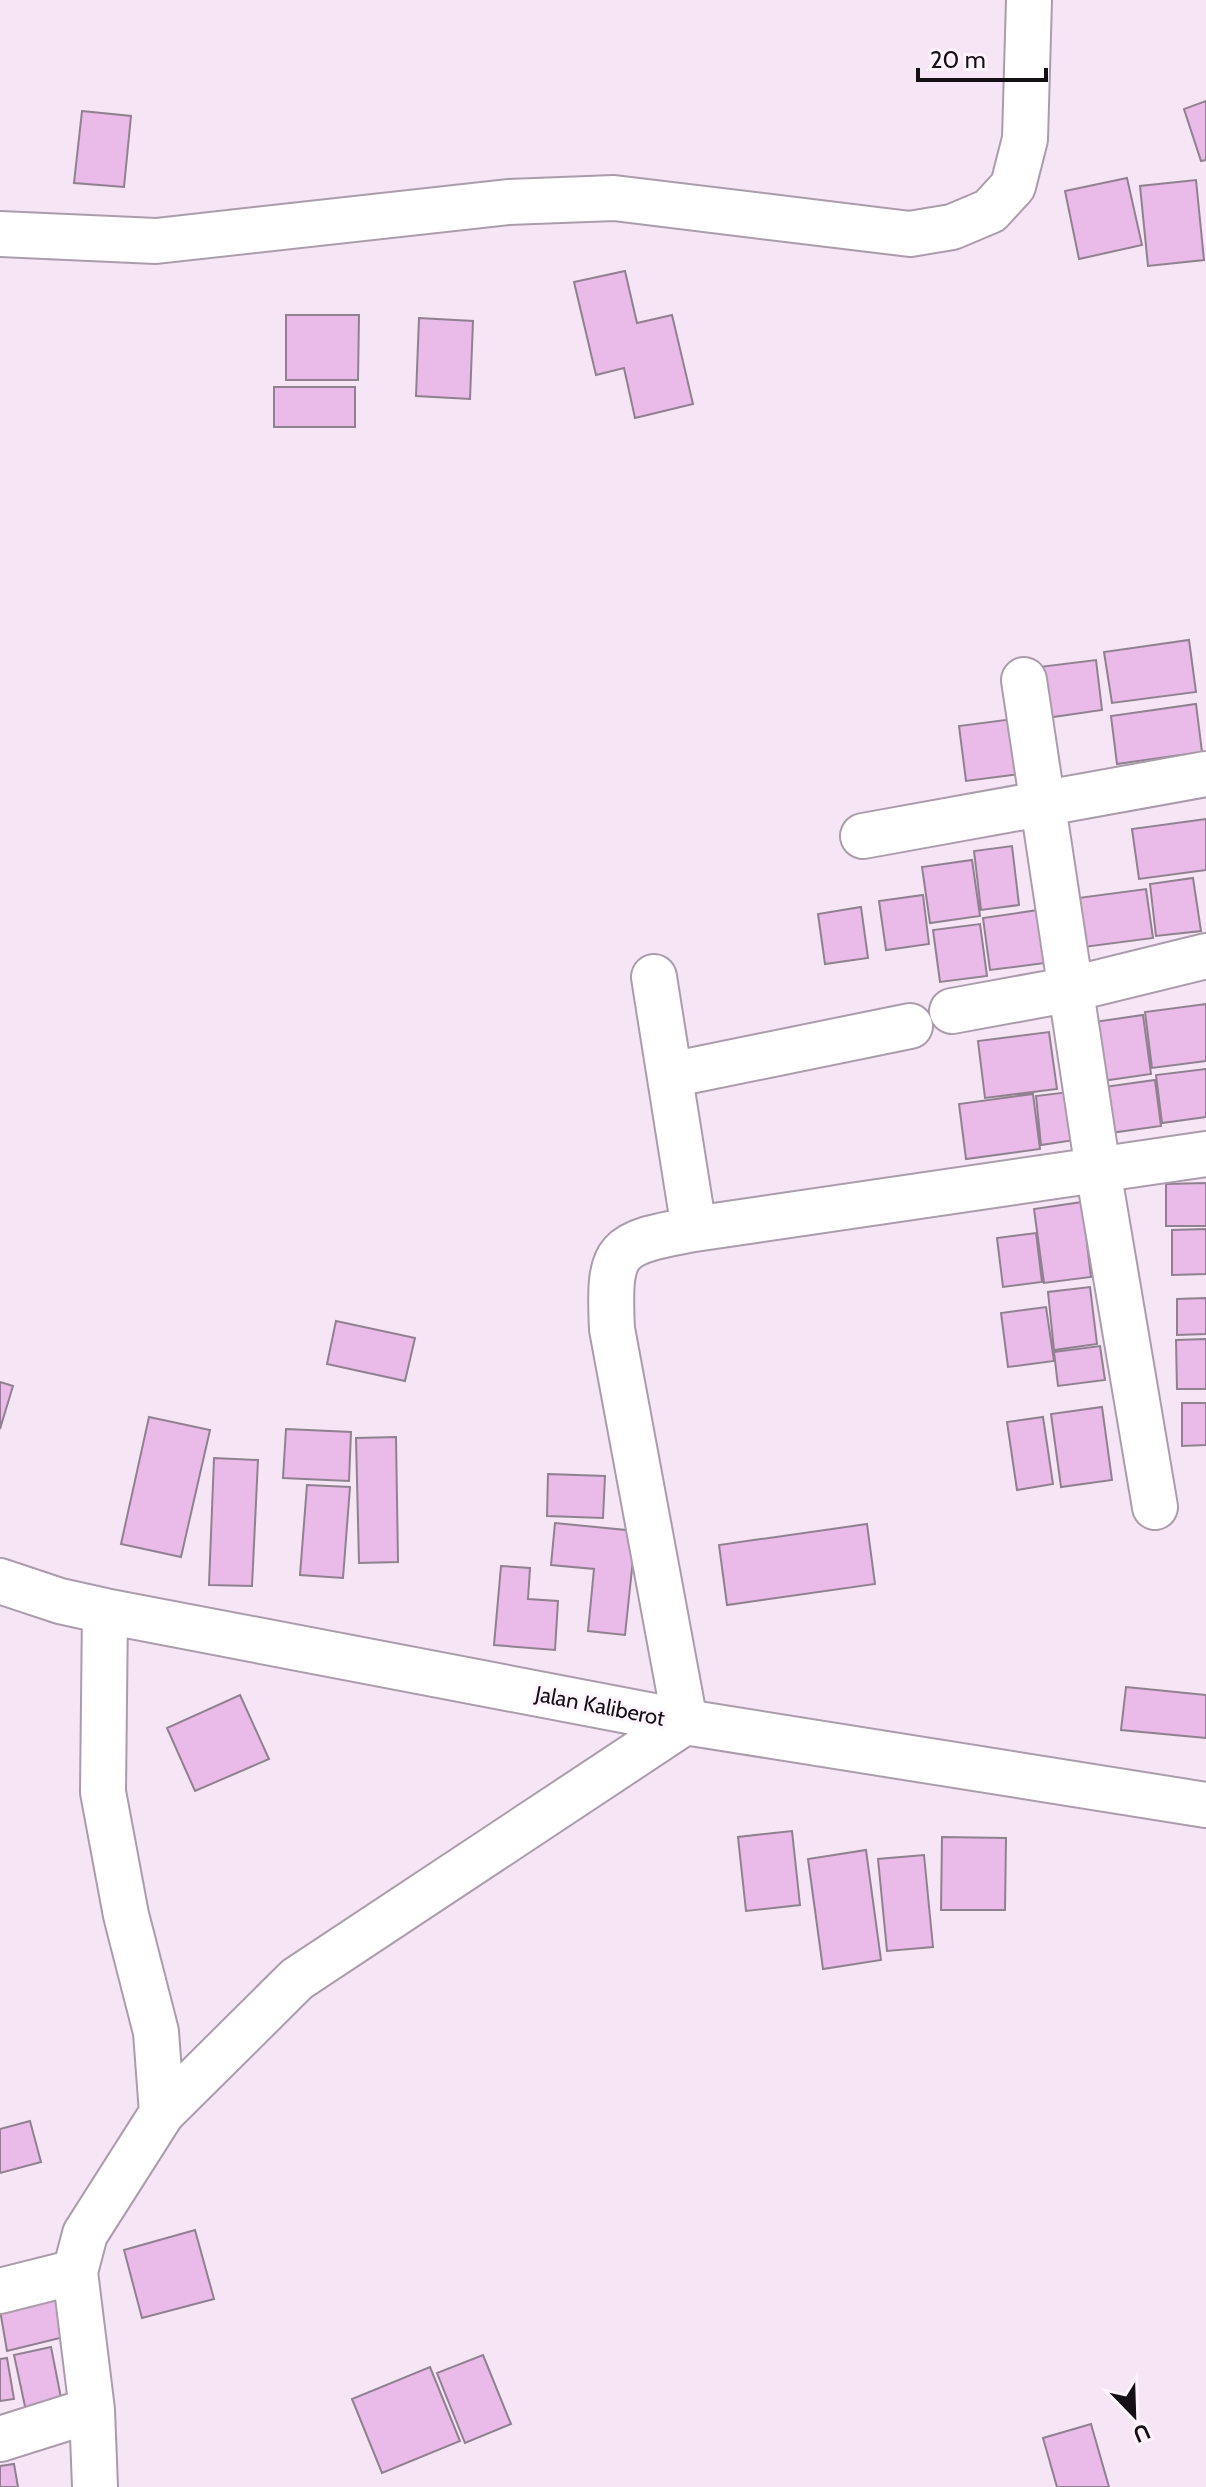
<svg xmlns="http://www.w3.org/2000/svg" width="1206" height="2487" font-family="Cabin,sans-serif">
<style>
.building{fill:#eabae9;stroke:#908190;stroke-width:2}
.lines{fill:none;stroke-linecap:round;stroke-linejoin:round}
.minor-casing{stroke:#ab9cab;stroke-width:48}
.minor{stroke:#fff;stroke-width:44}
.labels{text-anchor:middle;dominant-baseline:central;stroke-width:6;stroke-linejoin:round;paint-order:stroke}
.street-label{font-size:22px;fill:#151015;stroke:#fff4fe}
</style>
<rect width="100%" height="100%" fill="#f5e5f5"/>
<!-- building -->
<path class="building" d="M 1206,101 L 1206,160 L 1201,161 L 1184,109 Z
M 82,111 L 131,116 L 124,187 L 74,183 Z
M 1127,178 L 1142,245 L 1079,259 L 1065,191 Z
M 1196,180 L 1204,260 L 1148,266 L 1140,186 Z
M 625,271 L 637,323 L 672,315 L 693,404 L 635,418 L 624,368 L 596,375 L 574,282 Z
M 286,315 L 359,315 L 358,380 L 286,380 Z
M 419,318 L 473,321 L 470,399 L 416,396 Z
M 274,387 L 355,387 L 355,427 L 274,427 Z
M 1189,640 L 1196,692 L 1112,703 L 1104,652 Z
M 1096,660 L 1102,710 L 1046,718 L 1039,667 Z
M 1196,704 L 1202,752 L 1117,764 L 1111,716 Z
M 1013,719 L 1020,774 L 966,781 L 959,726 Z
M 1206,819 L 1206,870 L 1139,879 L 1132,829 Z
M 1012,846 L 1019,905 L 981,910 L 974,851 Z
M 972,860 L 980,916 L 930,923 L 922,867 Z
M 1193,878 L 1201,931 L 1156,936 L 1150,884 Z
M 1146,889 L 1153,938 L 1084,947 L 1078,898 Z
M 923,895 L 929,944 L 886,950 L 879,901 Z
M 861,907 L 868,958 L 825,964 L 818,914 Z
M 1038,910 L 1045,963 L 990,970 L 983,918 Z
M 980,924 L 987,976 L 940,982 L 933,930 Z
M 1206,1004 L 1206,1061 L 1152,1068 L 1145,1012 Z
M 1143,1015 L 1151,1074 L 1102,1081 L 1094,1022 Z
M 1049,1032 L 1057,1089 L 985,1098 L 978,1041 Z
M 1206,1069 L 1206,1117 L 1162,1123 L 1156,1075 Z
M 1155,1080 L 1161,1126 L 1110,1133 L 1104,1087 Z
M 1069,1092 L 1075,1140 L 1041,1145 L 1036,1096 Z
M 1033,1094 L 1040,1149 L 966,1159 L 959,1104 Z
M 1206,1183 L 1206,1226 L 1166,1226 L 1166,1184 Z
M 1082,1202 L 1091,1277 L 1044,1283 L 1034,1209 Z
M 1206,1229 L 1206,1274 L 1172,1275 L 1172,1230 Z
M 1036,1233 L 1042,1282 L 1003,1287 L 997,1238 Z
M 1090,1287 L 1097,1344 L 1054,1350 L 1048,1292 Z
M 1206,1298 L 1206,1334 L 1177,1335 L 1177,1299 Z
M 1046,1307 L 1054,1361 L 1008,1367 L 1001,1313 Z
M 336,1321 L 415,1338 L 405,1381 L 327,1364 Z
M 1206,1339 L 1206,1389 L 1177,1389 L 1176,1340 Z
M 1100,1346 L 1105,1380 L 1058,1386 L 1054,1352 Z
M 0,1382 L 13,1386 L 0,1429 Z
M 1182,1403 L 1206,1403 L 1206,1445 L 1182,1446 Z
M 1102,1407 L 1112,1480 L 1061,1487 L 1051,1414 Z
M 149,1417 L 210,1430 L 181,1557 L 121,1544 Z
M 1043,1417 L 1053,1484 L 1017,1490 L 1007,1422 Z
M 286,1429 L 351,1432 L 349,1481 L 283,1478 Z
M 396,1437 L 398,1562 L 359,1563 L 356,1438 Z
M 214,1458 L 258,1460 L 252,1586 L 209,1585 Z
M 548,1474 L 605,1476 L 603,1518 L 547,1516 Z
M 307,1485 L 350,1487 L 343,1578 L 300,1575 Z
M 555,1523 L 636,1531 L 625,1635 L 588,1631 L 594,1569 L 551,1565 Z
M 867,1524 L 875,1584 L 727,1605 L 719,1545 Z
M 501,1566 L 530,1568 L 528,1599 L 558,1601 L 555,1650 L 494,1645 Z
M 1126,1687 L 1206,1695 L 1206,1738 L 1121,1730 Z
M 240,1695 L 269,1759 L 195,1791 L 167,1728 Z
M 792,1831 L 800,1905 L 746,1911 L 738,1837 Z
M 942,1837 L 1006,1838 L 1005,1910 L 941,1910 Z
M 866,1850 L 881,1960 L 823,1969 L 808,1859 Z
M 924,1855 L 933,1947 L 887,1951 L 878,1859 Z
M 30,2121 L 41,2162 L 0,2173 L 0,2129 Z
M 195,2230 L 214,2299 L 142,2318 L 124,2250 Z
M 64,2295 L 72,2335 L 7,2351 L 0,2310 Z
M 51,2347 L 62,2403 L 26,2411 L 14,2355 Z
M 483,2355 L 511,2424 L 465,2443 L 437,2373 Z
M 7,2358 L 14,2399 L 0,2401 L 0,2359 Z
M 430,2367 L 460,2441 L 382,2473 L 352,2399 Z
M 1091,2424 L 1109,2487 L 1057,2487 L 1043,2438 Z
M 14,2464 L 18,2487 L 0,2487 L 0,2466 Z"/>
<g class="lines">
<!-- minor casing -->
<g class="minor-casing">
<path id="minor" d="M 0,234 L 156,241 L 508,202 L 614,198 L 910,234 L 952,227 L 990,211 L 1013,186 L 1025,139 L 1029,0
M 1024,680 L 1098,1170 L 1155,1507
M 863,836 L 1206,774
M 654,977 L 694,1229
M 952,1011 L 1072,989 L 1206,956
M 670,1075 L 910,1026
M 0,1581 L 60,1601 L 105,1611 L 685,1722 L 1206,1805
M 105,1611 L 103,1792 L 126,1915 L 156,2032 L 162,2113
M 0,2291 L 75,2272
M 0,2439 L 92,2410
M 95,2487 L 92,2410 L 75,2272 L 85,2234 L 162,2113 L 297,1979 L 685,1722 L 612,1329 C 608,1246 615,1244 694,1229 L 1206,1154"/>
</g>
<!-- minor -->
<use href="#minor" class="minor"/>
</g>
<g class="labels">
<!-- street labels -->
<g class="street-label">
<text transform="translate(600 1706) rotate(11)">Jalan Kaliberot</text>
</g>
</g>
<!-- north arrow -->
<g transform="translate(1134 2415) rotate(157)" stroke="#fff4fe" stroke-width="6" paint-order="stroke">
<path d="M0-6L14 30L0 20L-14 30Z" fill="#151015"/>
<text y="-12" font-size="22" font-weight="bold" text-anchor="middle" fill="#151015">U</text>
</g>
<!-- scale -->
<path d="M918 68v12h128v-12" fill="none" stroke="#151015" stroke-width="4"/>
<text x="930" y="68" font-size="24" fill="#151015" stroke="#fff4fe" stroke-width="6" paint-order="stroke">20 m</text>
</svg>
